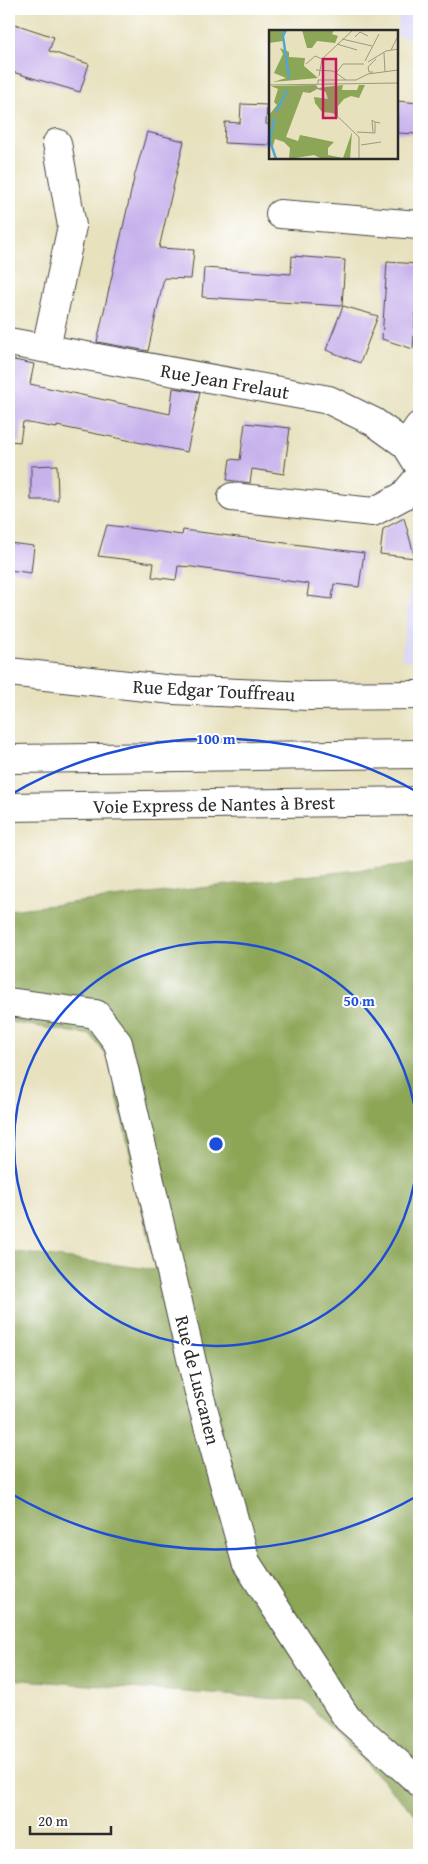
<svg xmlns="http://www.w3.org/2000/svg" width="428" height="1864" font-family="'Gentium Book Plus',serif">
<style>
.built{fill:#dad6f7}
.forest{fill:#8ca657;stroke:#5c6841}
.building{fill:#c8b2ec}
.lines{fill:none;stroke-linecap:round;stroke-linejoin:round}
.minor-casing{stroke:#474641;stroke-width:30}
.highway-casing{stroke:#474641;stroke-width:30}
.minor{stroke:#fff;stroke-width:28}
.highway{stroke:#fff;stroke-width:28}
.ring{fill:none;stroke:#1d4ed8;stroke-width:2.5}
.labels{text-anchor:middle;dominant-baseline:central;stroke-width:4;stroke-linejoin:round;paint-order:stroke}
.street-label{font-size:19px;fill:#2b2b2b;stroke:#fff}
.inset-river{fill:none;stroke:#55a6cf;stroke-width:2.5}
.inset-road{fill:none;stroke:#9c9883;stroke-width:1}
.view{fill:#c2185b;fill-opacity:0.15;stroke:#c2185b;stroke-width:2.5}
.inset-edge{fill:none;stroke:#2b2b2b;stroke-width:2.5}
.centre{fill:#1d4ed8;stroke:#fff;stroke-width:2.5}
.ring-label{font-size:15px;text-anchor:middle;font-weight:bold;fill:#1d4ed8;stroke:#fff;stroke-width:4;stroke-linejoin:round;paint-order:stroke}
</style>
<rect width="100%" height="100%" fill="#fff"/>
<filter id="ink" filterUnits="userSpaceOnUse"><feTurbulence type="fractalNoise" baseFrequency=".02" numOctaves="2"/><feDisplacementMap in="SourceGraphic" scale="10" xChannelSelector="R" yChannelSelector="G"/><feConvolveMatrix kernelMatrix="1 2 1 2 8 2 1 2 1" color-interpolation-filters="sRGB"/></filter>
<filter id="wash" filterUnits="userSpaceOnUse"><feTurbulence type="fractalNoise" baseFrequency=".0096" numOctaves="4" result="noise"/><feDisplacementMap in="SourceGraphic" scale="20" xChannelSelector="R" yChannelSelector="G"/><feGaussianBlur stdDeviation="1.12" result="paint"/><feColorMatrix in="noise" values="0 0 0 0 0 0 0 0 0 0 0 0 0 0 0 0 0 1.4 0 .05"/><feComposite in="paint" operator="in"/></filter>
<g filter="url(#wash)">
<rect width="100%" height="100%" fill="#e7e1be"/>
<!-- built -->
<path class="built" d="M 399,9 L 419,9 L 419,40 L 397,36 Z
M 419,533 L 419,663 L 401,658 Z"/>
<!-- forest -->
<path class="forest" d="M 419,863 L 419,1818 L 305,1701 L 9,1679 L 9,1251 L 156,1270 L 109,1059 L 91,1035 L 9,1022 L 9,910 Z"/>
<g id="blocks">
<!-- building -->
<path class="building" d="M 9,22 L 54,37 L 49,51 L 89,64 L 80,92 L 9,71 Z
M 397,101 L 419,103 L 419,134 L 397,133 Z
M 241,104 L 267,105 L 266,124 L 270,125 L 270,145 L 224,143 L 225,122 L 240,123 Z
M 147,132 L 184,141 L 159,248 L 194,250 L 191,279 L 164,278 L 148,351 L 97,342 L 135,174 Z
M 292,256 L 345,260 L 342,306 L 202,297 L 204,268 L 291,274 Z
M 387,262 L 419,264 L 413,349 L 382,339 Z
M 343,306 L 378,316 L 360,363 L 326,350 Z
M 9,359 L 34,364 L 30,384 L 170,414 L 173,388 L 200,392 L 187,452 L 57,426 L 57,428 L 23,422 L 20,442 L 9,441 Z
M 245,423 L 290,428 L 284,474 L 252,469 L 250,483 L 227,480 L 230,459 L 240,460 Z
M 57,465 L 58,500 L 31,500 L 31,466 Z
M 404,518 L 415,558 L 380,554 L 383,529 Z
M 107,525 L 182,535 L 183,530 L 364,553 L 359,587 L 334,584 L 332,599 L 307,596 L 309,584 L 192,567 L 178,566 L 176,580 L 152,577 L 154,563 L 98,556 Z
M 9,543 L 34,546 L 31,573 L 9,570 Z"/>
</g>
</g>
<g filter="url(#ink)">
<use href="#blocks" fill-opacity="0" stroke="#474641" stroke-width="1"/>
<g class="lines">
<!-- minor casing -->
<g class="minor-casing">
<path id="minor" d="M 280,214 L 419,225
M 9,342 L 329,400 L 374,422 L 406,445 L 419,466
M 46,348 L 72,226 L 57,143
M 406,445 L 419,426
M 232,497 L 373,512 L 403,496 L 419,477
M 9,672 L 173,690 L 308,696 L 419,695
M 9,1002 L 96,1014 L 118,1043 L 200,1397 L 246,1562 L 347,1718 L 419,1782"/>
</g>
<!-- highway casing -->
<g class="highway-casing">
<path id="highway" d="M 9,759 L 419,754
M 9,807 L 419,801"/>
</g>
<!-- minor -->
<use href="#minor" class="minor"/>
<!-- highway -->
<use href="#highway" class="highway"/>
</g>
</g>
<!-- distance rings -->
<g class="ring">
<circle cx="216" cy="1144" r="202"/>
<path d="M419 1495A405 405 0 0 1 10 1493M10 795A405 405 0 0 1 419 793"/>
</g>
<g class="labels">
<!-- street labels -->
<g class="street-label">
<text transform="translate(225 381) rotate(10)">Rue Jean Frelaut</text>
<text transform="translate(214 690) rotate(3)">Rue Edgar Touffreau</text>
<text transform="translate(214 804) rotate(-1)">Voie Express de Nantes à Brest</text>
<text transform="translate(198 1380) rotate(76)">Rue de Luscanen</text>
</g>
</g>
<!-- overview -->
<g transform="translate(269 30)">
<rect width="129" height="129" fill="#e7e1be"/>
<path d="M 0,0 L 16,0 L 14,11 L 0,13 ZM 33,0 L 65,0 L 63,4 L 69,6 L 66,13 L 48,11 L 43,18 L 38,18 ZM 11,18 L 20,22 L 20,27 L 36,28 L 35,36 L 49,48 L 4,52 L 17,48 L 5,43 L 14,24 ZM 47,55 L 49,58 L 74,55 L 73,60 L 88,60 L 90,55 L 96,55 L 90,68 L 82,66 L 75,69 L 69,76 L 69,88 L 64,83 L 53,82 L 46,73 L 45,67 L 59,69 L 57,62 L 48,59 L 41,63 L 34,62 L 17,107 L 29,111 L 31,105 L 65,112 L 59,118 L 59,125 L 74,128 L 83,102 L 81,129 L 53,129 L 45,125 L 20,129 L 21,118 L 15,112 L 6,109 L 4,116 L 0,114 L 0,85 L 8,75 L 5,72 L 9,59 L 2,56 Z" fill="#8ca657"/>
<path class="inset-river" d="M 17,0 L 14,6 L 20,48M 7,82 L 18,60M 5,89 L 1,111 L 7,129"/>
<path class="inset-road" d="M 86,7 L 91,2 L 99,6M 73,9 L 103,16M 68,14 L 88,20M 122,20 L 129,6M 115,23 L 116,42M 96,31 L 110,4M 99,32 L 117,21 L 129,19M 37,34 L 46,26 L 53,29M 47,40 L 64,41 L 77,50M 104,42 L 100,42 L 99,37 L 107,29M 67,43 L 74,34 L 95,34M 50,46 L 53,29 L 84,0M 0,55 L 129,53M 49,55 L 49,50 L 87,50 L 99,44 L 129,40M 48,58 L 57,61 L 65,83 L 90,107 L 90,129M 0,89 L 11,81 L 23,63 L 48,58M 88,102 L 106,103 L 106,92 L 111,93M 104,102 L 103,90 L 106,92M 92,115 L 112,112"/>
<path class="view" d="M 54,29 L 67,29 L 67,88 L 54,88 Z"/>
<rect width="129" height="129" class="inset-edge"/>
</g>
<circle cx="216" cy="1144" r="8" class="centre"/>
<g class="ring-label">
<text x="216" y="744">100 m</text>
<text x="359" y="1006">50 m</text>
</g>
<!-- margin -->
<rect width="428" height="1864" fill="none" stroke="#fff" stroke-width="30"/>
<!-- scale -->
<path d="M30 1826v8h81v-8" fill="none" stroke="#2b2b2b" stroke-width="2.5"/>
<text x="38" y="1826" font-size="15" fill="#2b2b2b" stroke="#ffffff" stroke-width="4" paint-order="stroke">20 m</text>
</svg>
